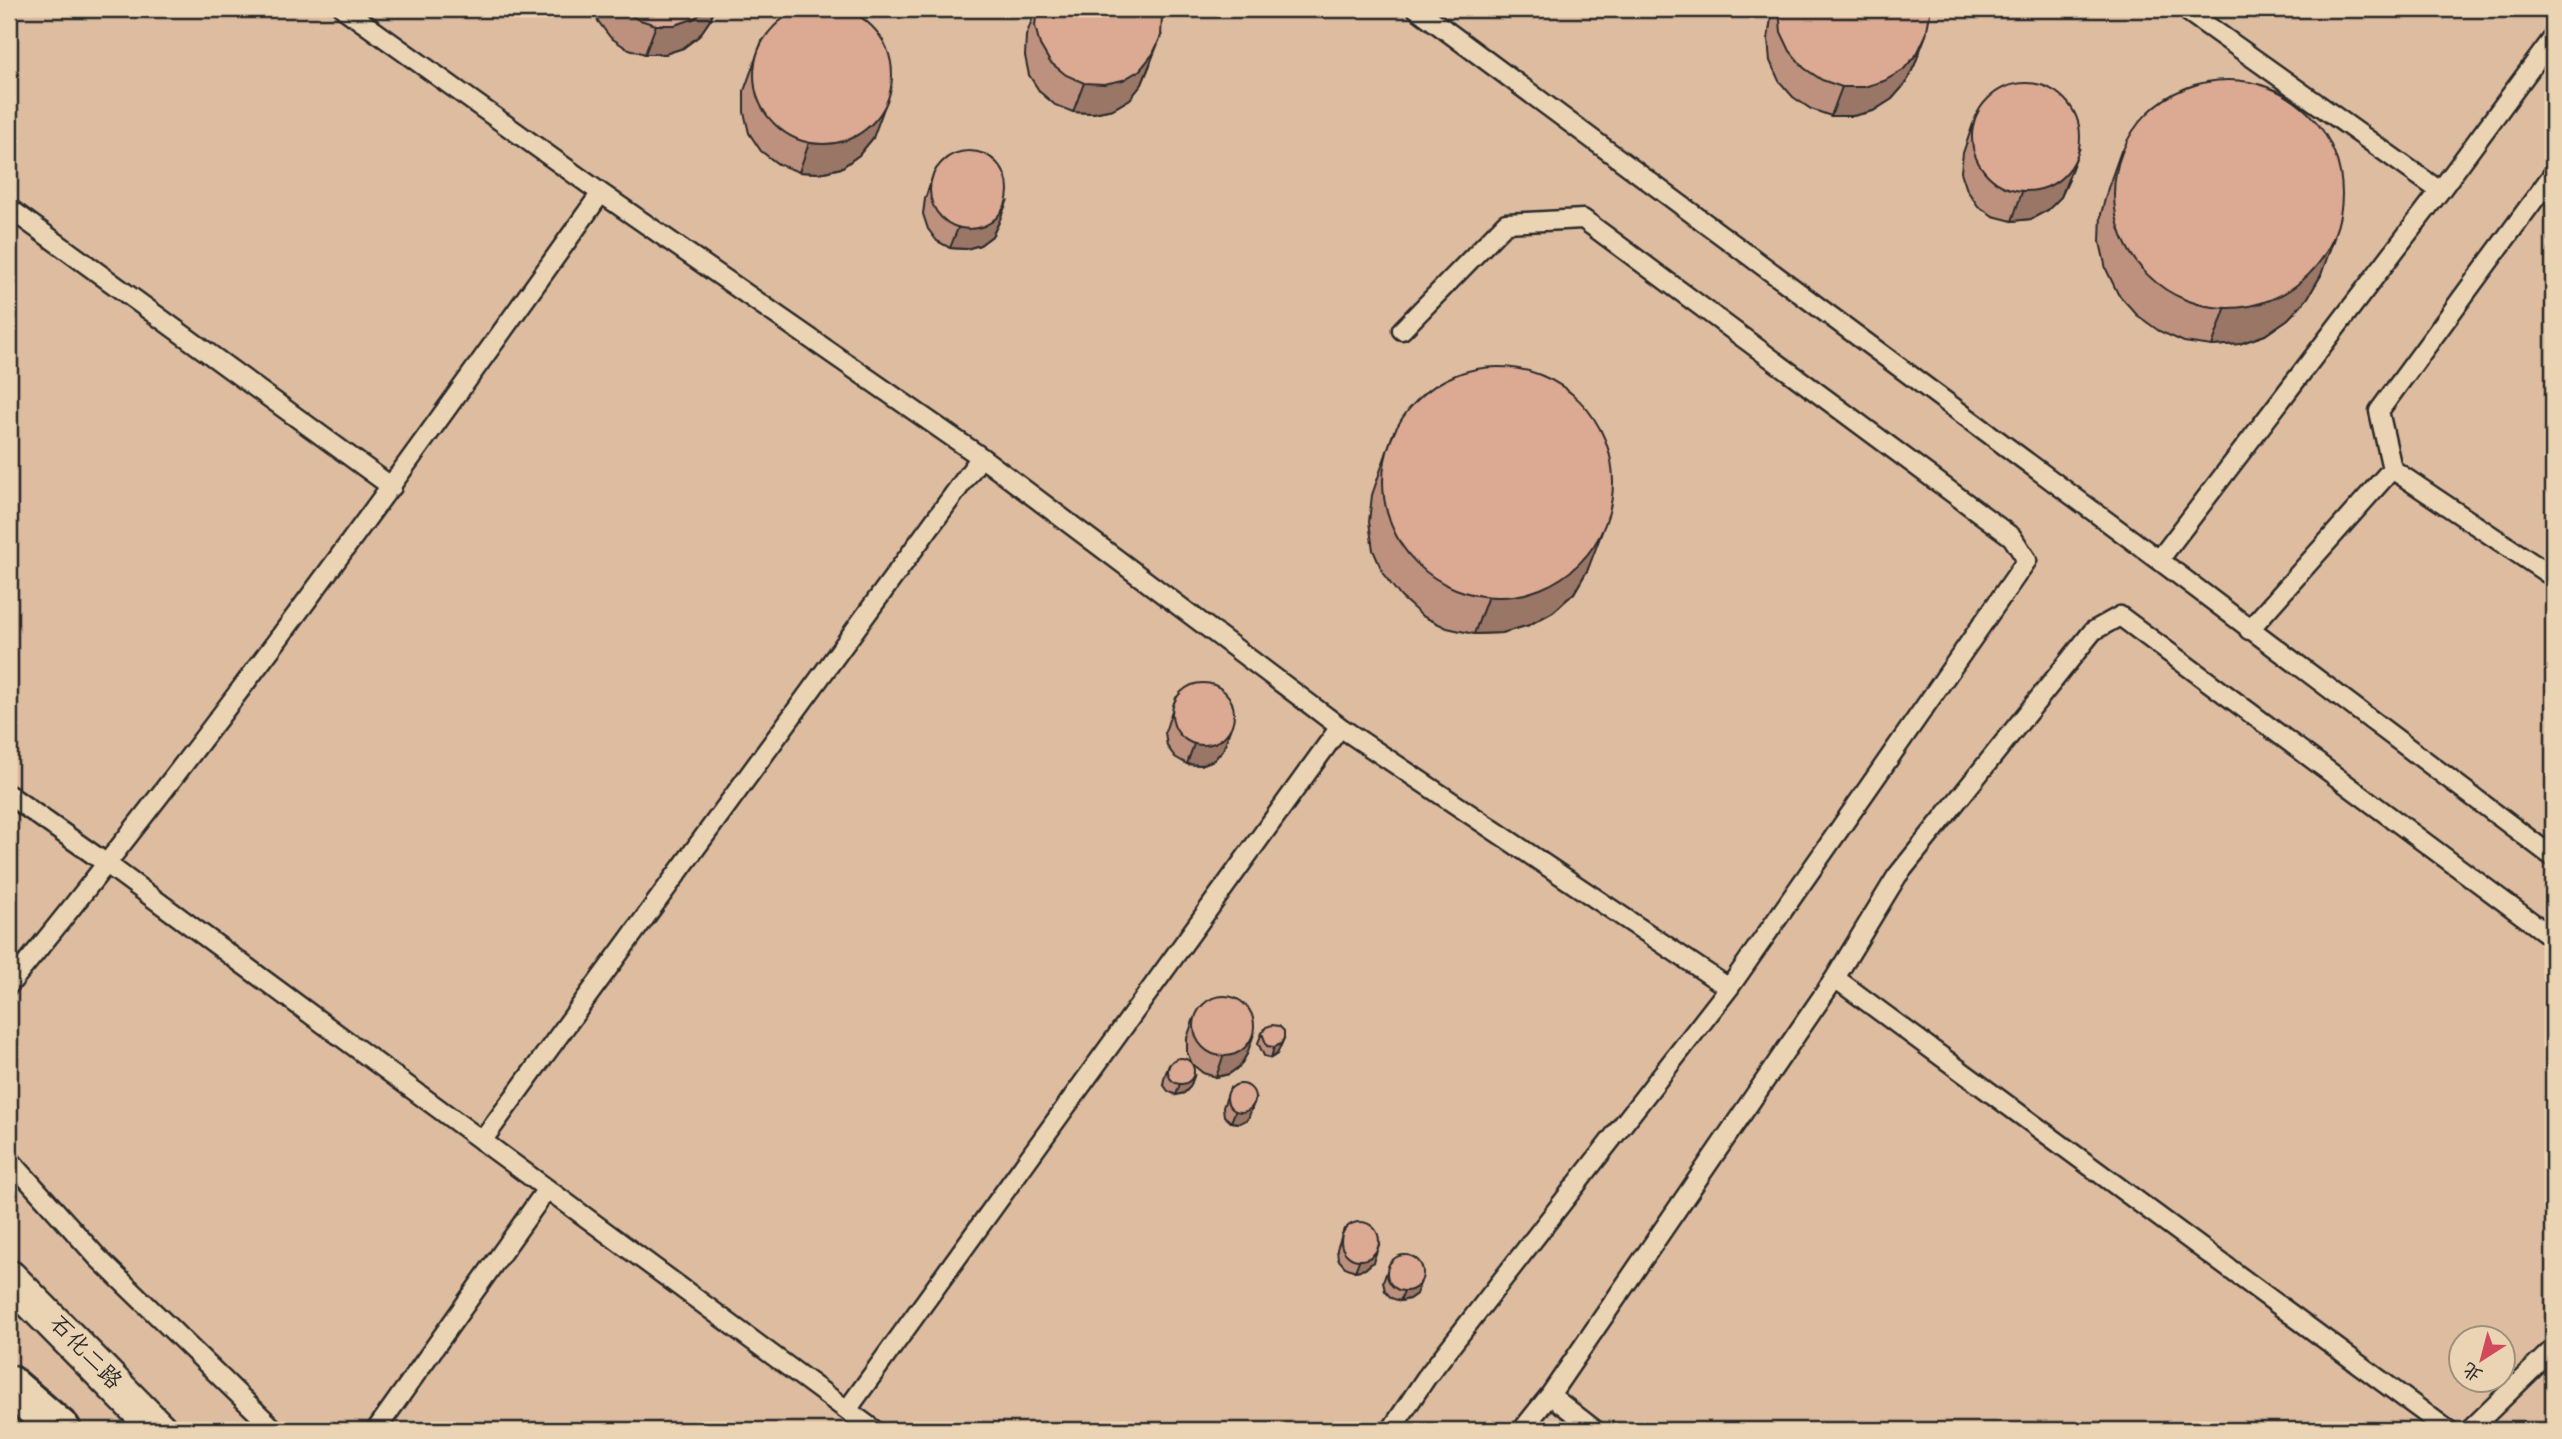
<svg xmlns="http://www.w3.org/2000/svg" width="2562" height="1439" font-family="'Gochi Hand','LXGW WenKai TC',sans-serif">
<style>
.built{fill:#debca0;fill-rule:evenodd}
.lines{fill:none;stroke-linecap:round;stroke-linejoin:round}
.service-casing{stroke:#2b2b2b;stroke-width:23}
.minor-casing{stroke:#2b2b2b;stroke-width:40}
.primary-casing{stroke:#2b2b2b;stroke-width:44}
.service{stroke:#ebd4b3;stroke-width:18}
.minor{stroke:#ebd4b3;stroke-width:35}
.primary{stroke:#ebd4b3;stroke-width:38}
.wall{fill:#bd917e;stroke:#2b2b2b;stroke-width:2}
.shaded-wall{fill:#9a7666;stroke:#2b2b2b;stroke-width:2}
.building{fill:#dca992;stroke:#2b2b2b;stroke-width:2}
.labels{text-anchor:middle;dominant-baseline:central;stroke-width:5;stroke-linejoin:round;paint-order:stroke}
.street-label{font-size:23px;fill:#2b2b2b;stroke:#ebd4b3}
</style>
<rect width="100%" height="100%" fill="#e9ccad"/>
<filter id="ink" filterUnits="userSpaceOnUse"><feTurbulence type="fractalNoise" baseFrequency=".0143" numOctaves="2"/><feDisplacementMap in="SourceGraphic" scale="14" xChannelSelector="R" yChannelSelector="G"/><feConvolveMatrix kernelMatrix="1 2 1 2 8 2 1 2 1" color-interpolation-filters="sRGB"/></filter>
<g filter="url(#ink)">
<!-- built -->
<path class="built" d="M 9,9 L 2553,9 L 2553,1430 L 9,1430 ZM 2460,1338 L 2502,1338 L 2502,1380 L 2460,1380 Z"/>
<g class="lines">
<!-- service casing -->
<g class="service-casing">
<path id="service" d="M 344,9 L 601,193 L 981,457 L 1340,727 L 1729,988
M 1417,9 L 2159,560 L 2553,857
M 2184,9 L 2440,191
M 9,208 L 392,487
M 2392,469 L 2553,577
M 2159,560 L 2440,191 L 2553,38
M 2249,630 L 2392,469 L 2379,411 L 2553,174
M 9,795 L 107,864 L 874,1430
M 1835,978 L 2448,1430
M 9,985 C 218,730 410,461 601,193
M 482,1141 L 981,457
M 9,1159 L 98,1258 L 275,1430
M 1550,1395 L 1595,1430
M 847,1410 L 1340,727
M 376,1430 L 547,1189
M 1391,1430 L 1426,1378 L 1729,988 L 2027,560 L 2012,537 L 1583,219 L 1506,223 L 1402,330
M 1522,1430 L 1550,1395 L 1835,978 L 1897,876 L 2093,631 L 2120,616 L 2553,938
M 2470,1430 L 2553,1349"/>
</g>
<!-- minor casing -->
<g class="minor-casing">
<path id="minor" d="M 9,1278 L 159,1430"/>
</g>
<!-- primary casing -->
<g class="primary-casing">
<path id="primary" d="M 9,1385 L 61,1430"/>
</g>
<!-- service -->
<use href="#service" class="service"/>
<!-- minor -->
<use href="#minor" class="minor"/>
<!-- primary -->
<use href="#primary" class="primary"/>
</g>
<!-- wall -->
<path class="wall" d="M 594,9 L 714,9 L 710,20 L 699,36 L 683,48 L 665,54 L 645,54 L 626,48 L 610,37 L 598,21 Z
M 1036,9 L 1160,9 L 1150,65 L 1142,84 L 1130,99 L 1113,109 L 1093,113 L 1073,112 L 1055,105 L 1040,92 L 1029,75 L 1025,56 L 1026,36 Z
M 1775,9 L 1929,9 L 1915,64 L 1906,83 L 1892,99 L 1873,111 L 1853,116 L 1831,116 L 1811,109 L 1793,97 L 1779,81 L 1770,61 L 1768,39 L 1771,18 Z
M 762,41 L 873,138 L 859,155 L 841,168 L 820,173 L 799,172 L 778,164 L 761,151 L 749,133 L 744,112 L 744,91 Z
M 1973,124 L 2069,180 L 2061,197 L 2048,210 L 2031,219 L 2012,221 L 1993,216 L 1978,206 L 1967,190 L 1961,172 L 1963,153 Z
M 2121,151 L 2321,275 L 2307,299 L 2288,319 L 2265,335 L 2239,344 L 2212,346 L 2184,342 L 2159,331 L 2137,315 L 2118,294 L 2106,269 L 2100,242 L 2101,214 L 2108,188 Z
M 932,178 L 999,222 L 992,236 L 980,245 L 966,249 L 950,248 L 937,241 L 928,229 L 923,214 L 925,199 Z
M 1394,431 L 1588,569 L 1574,593 L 1553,612 L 1529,625 L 1502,633 L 1474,634 L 1447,628 L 1422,616 L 1401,597 L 1384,575 L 1373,550 L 1369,522 L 1372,495 Z
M 1176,698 L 1223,750 L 1214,760 L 1201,765 L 1187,764 L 1175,757 L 1167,746 L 1165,732 Z
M 1194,1018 L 1247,1054 L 1240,1066 L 1229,1074 L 1216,1077 L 1203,1073 L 1192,1064 L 1187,1052 L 1187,1038 Z
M 1262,1033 L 1284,1038 L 1277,1054 L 1271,1058 L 1264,1056 L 1258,1043 Z
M 1169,1065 L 1194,1076 L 1190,1087 L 1184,1093 L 1176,1095 L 1168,1091 L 1163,1084 L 1165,1075 Z
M 1230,1088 L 1248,1119 L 1240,1123 L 1231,1122 L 1224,1116 L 1223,1107 Z
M 1344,1229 L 1380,1242 L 1373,1262 L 1365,1269 L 1355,1271 L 1345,1267 L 1338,1259 L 1337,1249 Z
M 1390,1263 L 1416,1294 L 1409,1299 L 1400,1301 L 1391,1298 L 1385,1291 L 1383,1282 Z"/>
<!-- shaded-wall -->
<path class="shaded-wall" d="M 707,9 L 714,9 L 710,20 L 699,36 L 683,48 L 665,54 L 645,54 L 656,25 Z
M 1926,35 L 1915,64 L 1906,83 L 1892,99 L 1873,111 L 1853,116 L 1831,116 L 1842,87 Z
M 1161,36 L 1142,84 L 1130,99 L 1113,109 L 1093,113 L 1073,112 L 1084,83 Z
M 891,89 L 873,138 L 859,155 L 841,168 L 820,173 L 799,172 L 809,143 Z
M 2079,150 L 2061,197 L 2048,210 L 2031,219 L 2012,221 L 2022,192 Z
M 1007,202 L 999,222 L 992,236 L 980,245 L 966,249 L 950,248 L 958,228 Z
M 2334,238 L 2321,275 L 2307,299 L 2288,319 L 2265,335 L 2239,344 L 2212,346 L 2225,309 Z
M 1602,532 L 1588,569 L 1574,593 L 1553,612 L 1529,625 L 1502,633 L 1474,634 L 1488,596 Z
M 1230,730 L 1223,750 L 1214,760 L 1201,765 L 1187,764 L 1194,744 Z
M 1254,1034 L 1247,1054 L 1240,1066 L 1229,1074 L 1216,1077 L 1223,1057 Z
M 1284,1038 L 1277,1054 L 1271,1058 L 1274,1047 Z
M 1194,1076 L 1190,1087 L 1184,1093 L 1176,1095 L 1180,1084 Z
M 1255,1100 L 1248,1119 L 1240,1123 L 1231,1122 L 1235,1112 Z
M 1376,1252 L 1373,1262 L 1365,1269 L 1355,1271 L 1359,1261 Z
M 1420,1284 L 1416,1294 L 1409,1299 L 1400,1301 L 1404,1291 Z"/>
<!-- building -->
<path class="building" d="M754 75a69 69 0 1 1 138 0a69 69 0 1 1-138 0Z
M 622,9 L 707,9 L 693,19 L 675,25 L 656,25 L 637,19 Z
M 1037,9 L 1160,9 L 1162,16 L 1161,36 L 1153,54 L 1140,70 L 1123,80 L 1104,84 L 1084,83 L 1066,75 L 1050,62 L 1040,45 L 1035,26 Z
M 1779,9 L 1929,9 L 1930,14 L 1926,35 L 1917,54 L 1903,70 L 1884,81 L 1864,87 L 1842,87 L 1822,80 L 1804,68 L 1790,51 L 1781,32 Z
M2114 194a114 114 0 1 1 228 0a114 114 0 1 1-228 0Z
M1972 137a54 54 0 1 1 108 0a54 54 0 1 1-108 0Z
M930 190a39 39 0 1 1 78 0a39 39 0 1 1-78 0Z
M1383 482a115 115 0 1 1 230 0a115 115 0 1 1-230 0Z
M1172 714a31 31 0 1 1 62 0a31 31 0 1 1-62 0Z
M1194 1026a30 30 0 1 1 60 0a30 30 0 1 1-60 0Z
M 1272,1025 L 1279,1026 L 1284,1031 L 1284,1038 L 1281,1044 L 1274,1047 L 1267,1046 L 1262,1033 L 1266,1027 Z
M1168 1071a13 13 0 1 1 26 0a13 13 0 1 1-26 0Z
M1227 1098a14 14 0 1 1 28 0a14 14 0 1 1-28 0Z
M1341 1241a19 19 0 1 1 38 0a19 19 0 1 1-38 0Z
M1387 1273a18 18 0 1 1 36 0a18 18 0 1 1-36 0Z"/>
</g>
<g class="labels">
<!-- street labels -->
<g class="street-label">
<text transform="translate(84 1354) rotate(46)">石化二路</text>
</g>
</g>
<!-- margin -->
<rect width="2562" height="1439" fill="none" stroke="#ebd4b3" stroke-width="35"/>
<rect x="18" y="18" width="2527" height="1404" fill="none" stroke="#2b2b2b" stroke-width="2.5" filter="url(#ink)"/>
<!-- north arrow -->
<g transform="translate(2482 1359) rotate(216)"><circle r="33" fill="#ebd4b3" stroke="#9e907d" stroke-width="2"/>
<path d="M0-5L12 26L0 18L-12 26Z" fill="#d1495b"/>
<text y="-10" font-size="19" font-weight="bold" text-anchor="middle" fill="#2b2b2b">北</text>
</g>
</svg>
